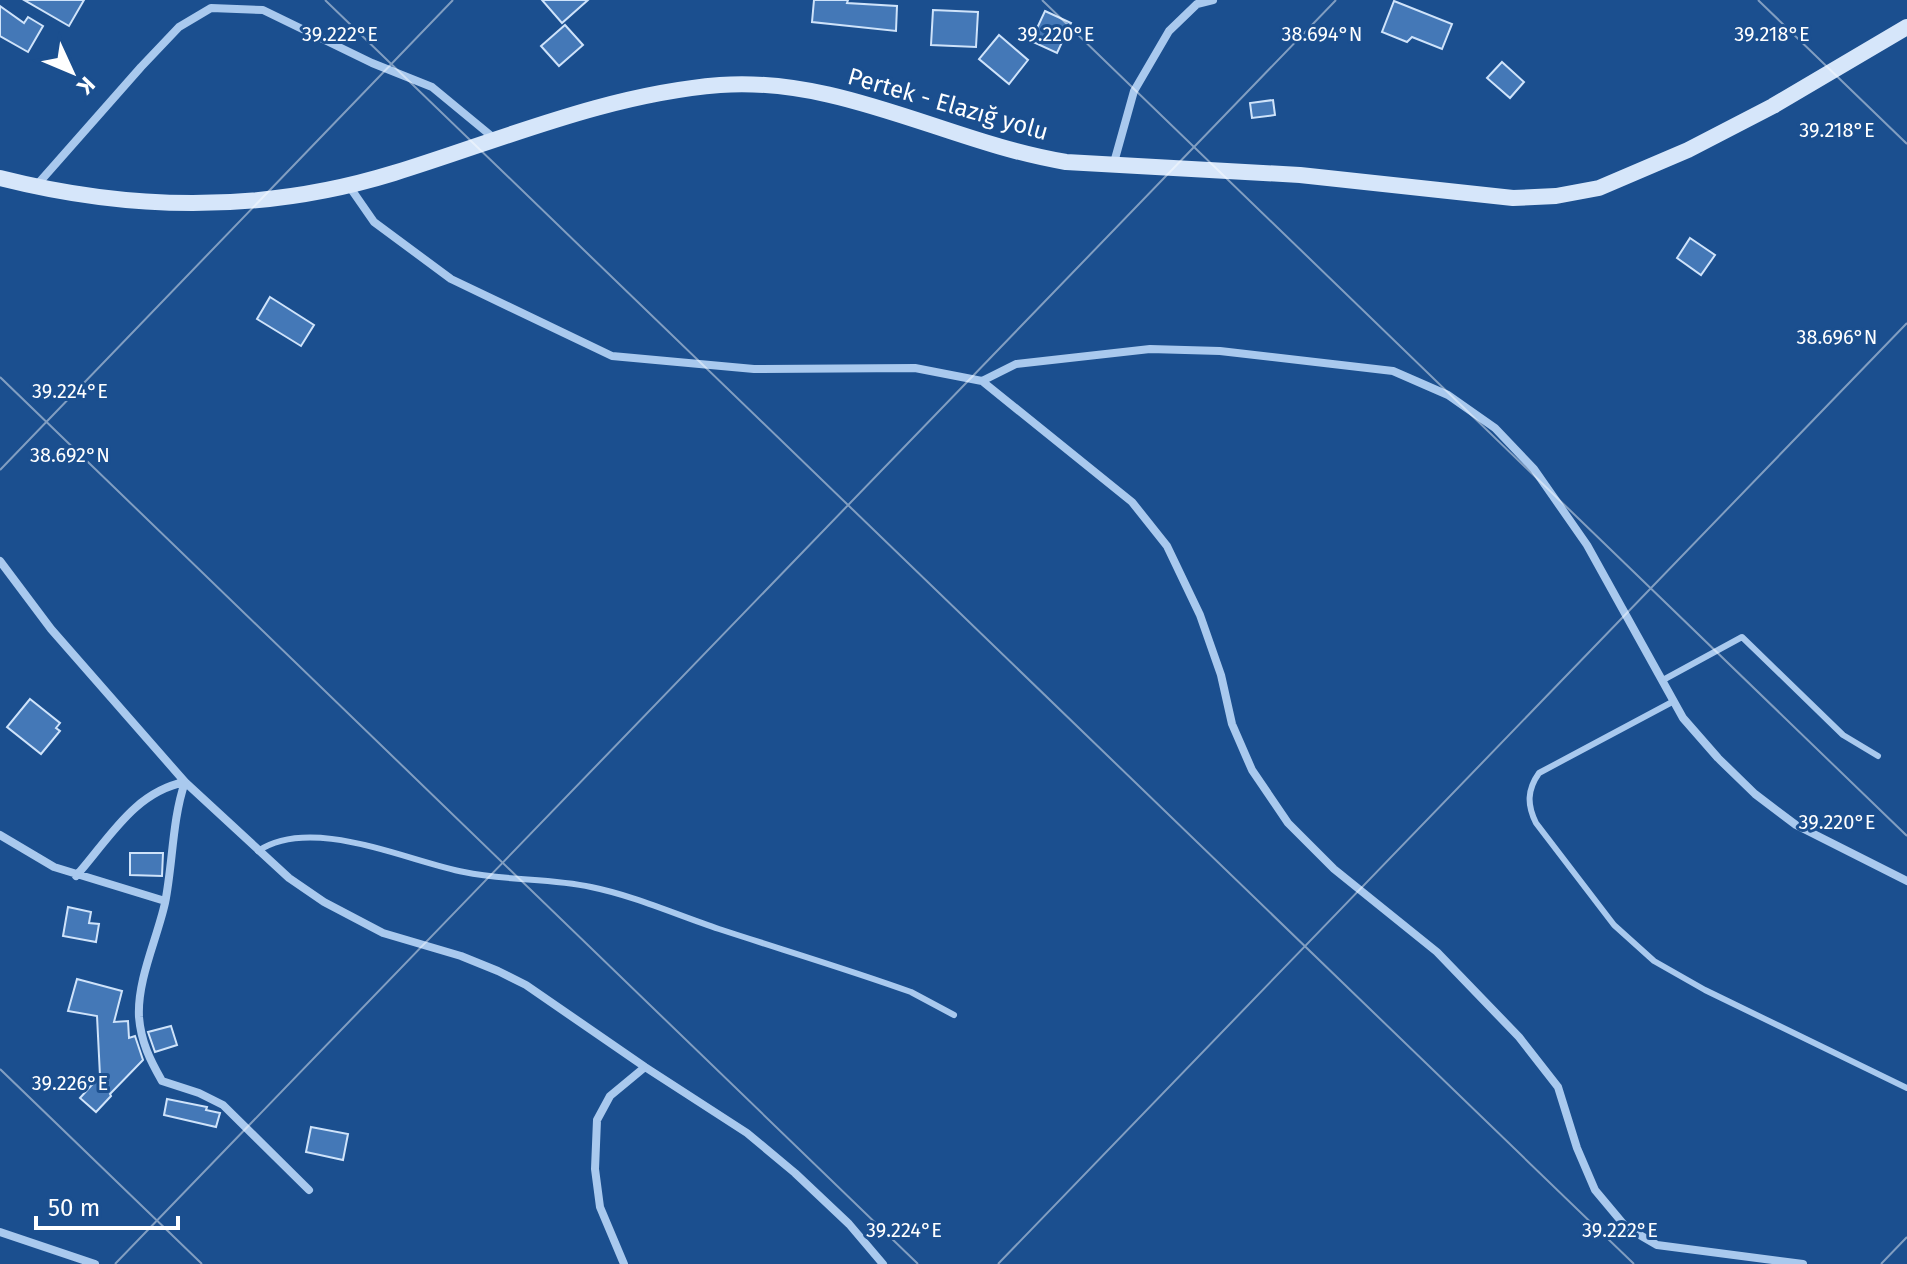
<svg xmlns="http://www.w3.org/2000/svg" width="1907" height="1264" font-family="'Fira Sans',sans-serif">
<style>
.building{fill:#4478b7;stroke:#cfe3fa;stroke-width:2}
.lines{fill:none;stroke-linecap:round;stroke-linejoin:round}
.lane{stroke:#a9c9ee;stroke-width:6}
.street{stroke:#a9c9ee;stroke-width:8}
.secondary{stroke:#d6e6fa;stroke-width:16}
.ticks{fill:none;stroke:#fff;stroke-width:2;stroke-opacity:0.45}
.labels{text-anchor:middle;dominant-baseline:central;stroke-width:6;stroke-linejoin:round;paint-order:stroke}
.street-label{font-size:24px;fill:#fff;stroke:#1b4f8f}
.ticks-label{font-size:20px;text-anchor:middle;fill:#fff;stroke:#1b4f8f;stroke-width:6;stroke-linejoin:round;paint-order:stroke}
</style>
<rect width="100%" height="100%" fill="#1b4f8f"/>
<!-- building -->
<path class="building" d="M 24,0 L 84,0 L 69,26 Z
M 542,0 L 588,0 L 562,23 Z
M 814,0 L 848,0 L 847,3 L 897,6 L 896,31 L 812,22 Z
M 1394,1 L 1452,24 L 1442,49 L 1412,37 L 1407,42 L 1382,32 Z
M 0,6 L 24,23 L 28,17 L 43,26 L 28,52 L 0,36 Z
M 933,10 L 978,12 L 976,47 L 931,45 Z
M 1045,11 L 1071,23 L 1057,53 L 1031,41 Z
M 565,25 L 583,45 L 559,66 L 541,46 Z
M 999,35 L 1028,60 L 1009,84 L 979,59 Z
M 1502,62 L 1524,82 L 1510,98 L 1487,78 Z
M 1273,100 L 1275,115 L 1252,118 L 1250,103 Z
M 1690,238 L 1715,255 L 1701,275 L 1677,258 Z
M 270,297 L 314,325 L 301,346 L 257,319 Z
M 30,699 L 60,723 L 56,728 L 60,731 L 41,754 L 7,727 Z
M 130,853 L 163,853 L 162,876 L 130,875 Z
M 68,907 L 91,912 L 89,923 L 99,924 L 96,942 L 63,936 Z
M 77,979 L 122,991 L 114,1022 L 128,1021 L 129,1038 L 135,1036 L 143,1060 L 110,1094 L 111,1096 L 96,1112 L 80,1098 L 100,1076 L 97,1016 L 68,1011 Z
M 171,1026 L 177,1045 L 155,1052 L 148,1032 Z
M 167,1099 L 207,1107 L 206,1110 L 220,1113 L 216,1127 L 164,1115 Z
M 311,1127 L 348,1134 L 343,1160 L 306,1152 Z"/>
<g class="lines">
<!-- lane -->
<path class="lane" d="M 1663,680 L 1742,637 L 1843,735 L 1878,756
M 1674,701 L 1539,773 C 1527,790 1527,805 1536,823 L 1614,925 L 1654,961 L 1705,990 L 1907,1088
M 258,851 C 312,815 407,861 464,872 C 506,881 550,878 591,887 C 635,896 677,915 719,929 C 783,950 847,969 911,992 L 954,1015"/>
<!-- street -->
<path class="street" d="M 1113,166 L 1134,91 L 1169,31 L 1197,4 L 1213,0
M 36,186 L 141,67 L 179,27 L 211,8 L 263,10 L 372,63 L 432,87 L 495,139
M 349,186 L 374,222 L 451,279 L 612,356 L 754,369 L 915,368 L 982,381 L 1132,502 L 1167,546 L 1200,615 L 1221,675 L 1232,724 L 1252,770 L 1288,823 L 1334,869 L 1437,952 L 1519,1037 L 1558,1087 L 1577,1148 L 1595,1190 L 1626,1227 L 1657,1245 L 1803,1264
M 982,381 L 1016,364 L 1150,349 L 1220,351 L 1393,371 L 1448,395 L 1495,428 L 1534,469 L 1587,545 L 1683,718 L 1718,758 L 1755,794 L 1796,825 L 1907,881
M 0,561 L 51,629 L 185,782 C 172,820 173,863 165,903 C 157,939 137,980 139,1017 C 141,1042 150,1060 162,1081 L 199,1093 L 223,1105 L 309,1190
M 0,835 L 54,867 L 165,901
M 76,876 C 109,839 134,792 185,782 L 289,878 L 324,902 L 383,933 L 461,956 L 498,971 L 526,985 L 645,1067 L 747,1133 L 795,1173 L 849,1224 L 883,1264
M 0,1232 L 95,1264
M 624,1264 L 600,1207 L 595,1169 L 597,1120 L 610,1096 L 645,1067"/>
<!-- secondary -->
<path class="secondary" d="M 0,178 C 130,211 264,213 394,173 C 501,140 607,94 720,85 C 841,76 950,143 1066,162 L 1300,175 L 1513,198 L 1556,196 L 1599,188 L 1688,150 L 1773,106 L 1907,27"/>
</g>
<!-- ticks -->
<path class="ticks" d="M 325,0 L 1634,1264M 1042,0 L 1907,836M 1758,0 L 1907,144M 0,377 L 918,1264M 0,470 L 453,0M 0,1069 L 202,1264M 115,1264 L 1336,0M 998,1264 L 1907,323M 1881,1264 L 1907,1237"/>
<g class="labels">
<!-- street labels -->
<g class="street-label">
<text transform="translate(948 104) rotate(16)">Pertek - Elazığ yolu</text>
</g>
</g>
<g class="ticks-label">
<text x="340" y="41">39.222°E</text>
<text x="1056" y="41">39.220°E</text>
<text x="1772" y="41">39.218°E</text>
<text x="1322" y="41">38.694°N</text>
<text x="1837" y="137">39.218°E</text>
<text x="1837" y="344">38.696°N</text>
<text x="70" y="398">39.224°E</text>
<text x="70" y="462">38.692°N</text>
<text x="1837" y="829">39.220°E</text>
<text x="70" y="1090">39.226°E</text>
<text x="904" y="1237">39.224°E</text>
<text x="1620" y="1237">39.222°E</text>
</g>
<!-- north arrow -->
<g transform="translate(72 72) rotate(134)" stroke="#1b4f8f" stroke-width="6" paint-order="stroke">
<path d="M0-6L14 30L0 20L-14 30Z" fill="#ffffff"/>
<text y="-12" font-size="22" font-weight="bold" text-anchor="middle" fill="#ffffff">K</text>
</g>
<!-- scale -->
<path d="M36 1216v12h142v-12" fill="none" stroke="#ffffff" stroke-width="4"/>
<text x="48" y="1216" font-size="24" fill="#ffffff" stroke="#1b4f8f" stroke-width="6" paint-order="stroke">50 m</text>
</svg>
